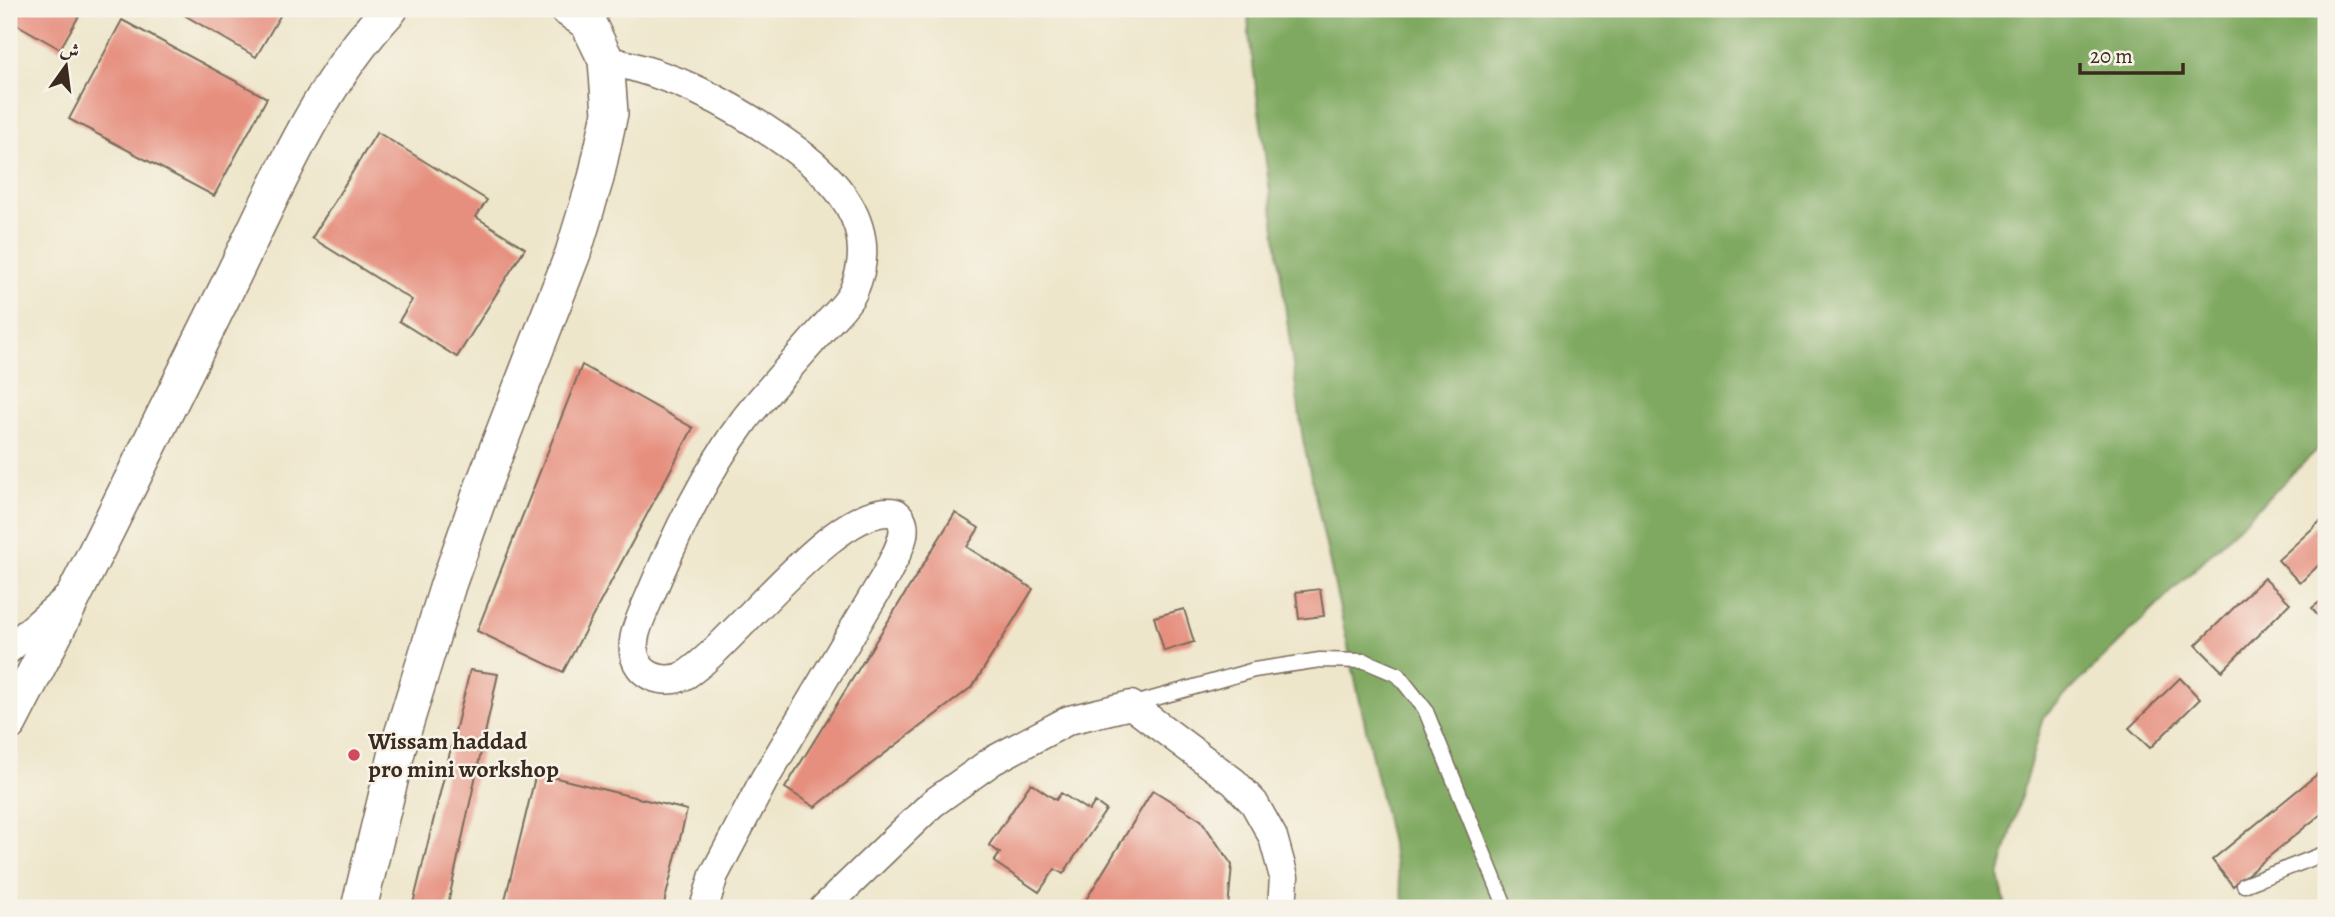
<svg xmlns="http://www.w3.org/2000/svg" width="2335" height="917" font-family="Alegreya,Amiri,serif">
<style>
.forest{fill:#7fa961;stroke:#5d6a40;stroke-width:2}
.building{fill:#e68f7f}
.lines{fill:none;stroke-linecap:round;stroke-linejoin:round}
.service-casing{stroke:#7a6c5b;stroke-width:17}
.minor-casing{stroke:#7a6c5b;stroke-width:31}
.tertiary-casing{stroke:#7a6c5b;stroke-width:38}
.service{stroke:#fff;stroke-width:14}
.minor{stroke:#fff;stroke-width:28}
.tertiary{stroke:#fff;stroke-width:35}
.poi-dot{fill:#d1495b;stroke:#f7f3e8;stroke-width:2.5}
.labels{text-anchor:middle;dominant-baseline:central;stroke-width:5;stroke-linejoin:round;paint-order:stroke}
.poi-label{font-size:24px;font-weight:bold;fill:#3b2a1e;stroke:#f7f3e8;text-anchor:start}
</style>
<rect width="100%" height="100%" fill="#f7f3e8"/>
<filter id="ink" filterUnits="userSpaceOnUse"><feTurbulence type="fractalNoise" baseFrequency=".0143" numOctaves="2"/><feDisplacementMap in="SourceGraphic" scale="14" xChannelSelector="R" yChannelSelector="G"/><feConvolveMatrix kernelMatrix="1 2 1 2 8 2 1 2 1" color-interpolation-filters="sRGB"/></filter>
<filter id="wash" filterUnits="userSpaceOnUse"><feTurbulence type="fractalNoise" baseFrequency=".00686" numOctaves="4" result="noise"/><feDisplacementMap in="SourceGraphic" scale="28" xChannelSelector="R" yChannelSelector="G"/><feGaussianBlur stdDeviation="1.57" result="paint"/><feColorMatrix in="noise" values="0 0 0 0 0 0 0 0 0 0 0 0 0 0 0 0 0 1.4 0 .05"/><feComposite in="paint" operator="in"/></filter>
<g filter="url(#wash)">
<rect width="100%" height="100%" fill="#eee6cb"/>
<!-- forest -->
<path class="forest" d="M 1248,9 L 2326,9 L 2326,441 L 2043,717 L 1999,876 L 2006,908 L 1405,908 L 1303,440 L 1249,35 Z"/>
<g id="blocks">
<!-- building -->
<path class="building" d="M 9,9 L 83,9 L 60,49 L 9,20 Z
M 174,9 L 284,9 L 256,57 Z
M 122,20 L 267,98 L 214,196 L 69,119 Z
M 377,132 L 487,200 L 476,217 L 525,248 L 457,357 L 399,321 L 412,300 L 312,238 Z
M 582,365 L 693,428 L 563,672 L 477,631 Z
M 955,513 L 979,528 L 967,547 L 1033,589 L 973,686 L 815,807 L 785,788 Z
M 2326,516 L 2326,558 L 2300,583 L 2278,560 Z
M 2264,578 L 2290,603 L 2222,671 L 2196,645 Z
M 1320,589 L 1324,616 L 1299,619 L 1296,592 Z
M 2326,597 L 2326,626 L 2312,608 Z
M 1184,609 L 1194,642 L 1164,651 L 1154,617 Z
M 470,670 L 498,674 L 447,908 L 412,908 Z
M 2180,678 L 2200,699 L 2150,748 L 2129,728 Z
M 2326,767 L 2326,810 L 2233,886 L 2212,860 Z
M 536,773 L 687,810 L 663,908 L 503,908 Z
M 1031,783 L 1056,800 L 1061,793 L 1089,811 L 1095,802 L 1106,810 L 1063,874 L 1055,869 L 1039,892 L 994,862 L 1000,853 L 989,845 Z
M 1153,790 L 1201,820 L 1232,865 L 1228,908 L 1081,908 Z"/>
</g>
</g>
<g filter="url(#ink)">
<use href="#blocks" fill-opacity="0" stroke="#7a6c5b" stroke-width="2"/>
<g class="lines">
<!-- service casing -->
<g class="service-casing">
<path id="service" d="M 588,23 L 606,9
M 1131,705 L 1254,670 L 1320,660 L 1365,661 L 1398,675 L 1425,709 L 1506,908
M 2244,885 L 2326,853"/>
</g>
<!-- minor casing -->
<g class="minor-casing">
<path id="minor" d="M 606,60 C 675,75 726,101 783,141 C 834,176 883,225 853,292 C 848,303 836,314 828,323 C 801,355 771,386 745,419 C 705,473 676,534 650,596 C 642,616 624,646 640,667 C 651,681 673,683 687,674 C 735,643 839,499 896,513 C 915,528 893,559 886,575 L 764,780 L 714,875 L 704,908
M 9,649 L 70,596
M 824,908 L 933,803 L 992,761 L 1069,720 L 1131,705 L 1234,782 L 1254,803 L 1273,837 L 1284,877 L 1282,908"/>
</g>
<!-- tertiary casing -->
<g class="tertiary-casing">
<path id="tertiary" d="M 9,723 C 82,582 152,439 223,296 C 272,198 314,90 390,9
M 359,908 L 398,748 L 448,585 L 484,483 L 573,253 L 596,178 L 610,113 L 606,60 L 588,23 L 568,9"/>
</g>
<!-- service -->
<use href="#service" class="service"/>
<!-- minor -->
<use href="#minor" class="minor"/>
<!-- tertiary -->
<use href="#tertiary" class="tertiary"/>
</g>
</g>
<!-- markers -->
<circle class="poi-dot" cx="354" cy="755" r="7"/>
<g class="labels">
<!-- poi labels -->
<g class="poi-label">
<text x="368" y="741">Wissam haddad<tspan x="368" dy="28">pro mini workshop</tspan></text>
</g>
</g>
<!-- margin -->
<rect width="2335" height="917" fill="none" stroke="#f7f3e8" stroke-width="35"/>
<!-- north arrow -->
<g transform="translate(66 66) rotate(14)" stroke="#f7f3e8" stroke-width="5" paint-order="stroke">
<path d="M0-5L12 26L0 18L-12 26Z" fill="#3b2a1e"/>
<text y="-10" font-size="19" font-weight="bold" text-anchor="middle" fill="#3b2a1e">ش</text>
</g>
<!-- scale -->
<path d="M2080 63v10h103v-10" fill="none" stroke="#3b2a1e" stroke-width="3.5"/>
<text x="2090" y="63" font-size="21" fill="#3b2a1e" stroke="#f7f3e8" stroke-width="5" paint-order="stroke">20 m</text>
</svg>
